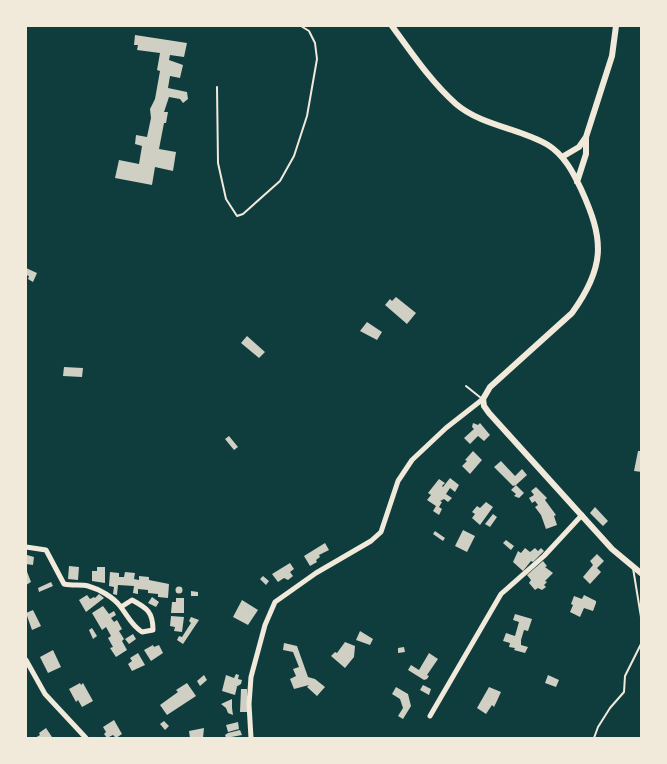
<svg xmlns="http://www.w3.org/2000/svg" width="667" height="764" font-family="'Exo 2',sans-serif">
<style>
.building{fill:#cfcfc3}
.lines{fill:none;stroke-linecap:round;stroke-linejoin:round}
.service{stroke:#f1e9da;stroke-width:2}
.minor{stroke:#f1e9da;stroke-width:5}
.tertiary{stroke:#f1e9da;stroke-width:6}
</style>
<rect width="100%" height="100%" fill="#0f3d3e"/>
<!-- building -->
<path class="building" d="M 135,35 L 187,43 L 184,57 L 170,55 L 169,60 L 183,65 L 180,78 L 170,76 L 168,88 L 187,92 L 188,99 L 183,103 L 180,99 L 169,97 L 164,112 L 168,112 L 166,123 L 164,123 L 159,149 L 176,152 L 173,171 L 155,167 L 152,185 L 115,178 L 119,160 L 139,164 L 142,146 L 135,144 L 136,135 L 147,137 L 151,118 L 150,109 L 155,99 L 160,71 L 157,70 L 160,53 L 137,50 L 138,45 L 134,45 Z
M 26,268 L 37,273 L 33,282 L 28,279 L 29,276 L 26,275 Z
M 396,297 L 416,313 L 407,324 L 385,305 L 390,299 L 392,301 Z
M 367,322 L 382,332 L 377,340 L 360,331 Z
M 247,336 L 265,352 L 259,358 L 241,343 Z
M 64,367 L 83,368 L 82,377 L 63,376 Z
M 473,423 L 478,425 L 480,423 L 490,435 L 484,441 L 478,436 L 470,444 L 464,438 L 474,429 L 472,427 Z
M 229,436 L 238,447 L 234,450 L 225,439 Z
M 473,451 L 482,460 L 470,474 L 462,466 L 467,461 L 465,460 Z
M 638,451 L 642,451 L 642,472 L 634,471 Z
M 501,461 L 515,476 L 522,469 L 527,475 L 516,485 L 524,493 L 519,498 L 514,496 L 516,494 L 511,490 L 516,485 L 513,486 L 494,467 Z
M 450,478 L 459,485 L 455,492 L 450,488 L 446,494 L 452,498 L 448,502 L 444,499 L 440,501 L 442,502 L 439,507 L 442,509 L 439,515 L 433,511 L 436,506 L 427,500 L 431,495 L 428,493 L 439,479 L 445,483 L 442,486 L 443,487 Z
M 536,487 L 547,498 L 545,500 L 556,515 L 554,516 L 557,525 L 546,529 L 541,515 L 535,507 L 538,505 L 535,501 L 532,503 L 529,498 L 534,495 L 531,491 Z
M 486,502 L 493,507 L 480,525 L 472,518 L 475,514 L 472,512 L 477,506 L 480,508 Z
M 595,507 L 608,521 L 603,526 L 590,513 Z
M 493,514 L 497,517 L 490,527 L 485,524 Z
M 463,530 L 475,536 L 467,552 L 455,546 Z
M 435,531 L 445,538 L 443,541 L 433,534 Z
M 506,540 L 514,546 L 511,550 L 503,543 Z
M 325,543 L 329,550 L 319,555 L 320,557 L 316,560 L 317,562 L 310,566 L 304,556 Z
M 525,548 L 530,552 L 535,548 L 538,551 L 541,548 L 544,551 L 533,562 L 531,561 L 523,571 L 513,562 L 518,551 L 521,553 Z
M 597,554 L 604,561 L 597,568 L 601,572 L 590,584 L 583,577 L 593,565 L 590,561 Z
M 27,555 L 34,557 L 33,565 L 26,564 Z
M 543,561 L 547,566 L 545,567 L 553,573 L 545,581 L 547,582 L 544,585 L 546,587 L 542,590 L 538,588 L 535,590 L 529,583 L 531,580 L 527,575 Z
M 290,563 L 294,569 L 290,572 L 293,576 L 288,580 L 284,578 L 278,582 L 272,574 Z
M 69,566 L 79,567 L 78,580 L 68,579 Z
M 97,567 L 105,567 L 105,583 L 92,581 L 92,571 L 97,571 Z
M 26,569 L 31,582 L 26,585 Z
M 110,572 L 119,573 L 119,577 L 124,577 L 125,572 L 135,573 L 134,579 L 139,580 L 139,576 L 149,577 L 149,580 L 169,584 L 168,598 L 158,597 L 158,594 L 148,593 L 148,590 L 138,589 L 138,594 L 133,593 L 134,586 L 118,585 L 117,595 L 113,594 L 114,587 L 109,586 Z
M 263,576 L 269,581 L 266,585 L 260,579 Z
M 51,582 L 53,586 L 39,592 L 38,588 Z
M175.5 590a3.5 3.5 0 1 1 7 0a3.5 3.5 0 1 1-7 0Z
M 191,591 L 198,592 L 198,596 L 191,596 Z
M 99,594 L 104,598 L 86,612 L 79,600 L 87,595 L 90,599 L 94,597 L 95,598 Z
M 584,595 L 596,601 L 596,603 L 593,611 L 584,608 L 580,617 L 570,612 L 573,605 L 571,604 L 574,596 L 582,599 Z
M 152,597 L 159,602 L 156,607 L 148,603 Z
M 176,598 L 184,598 L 184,613 L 171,613 L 172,602 L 176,602 Z
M 242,600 L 258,610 L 248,625 L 233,617 Z
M 103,606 L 109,614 L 114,611 L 116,615 L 111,618 L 114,622 L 117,620 L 122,629 L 119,631 L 124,639 L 122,641 L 127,650 L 116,657 L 110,648 L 113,647 L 108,638 L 111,636 L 106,627 L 102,630 L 92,613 Z
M 33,610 L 41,626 L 32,630 L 26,613 Z
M 515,614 L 532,619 L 528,631 L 524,630 L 521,640 L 521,645 L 528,647 L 525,653 L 514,650 L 515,648 L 509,647 L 510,643 L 503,641 L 506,633 L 515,636 L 519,622 L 513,620 Z
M 171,616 L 184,617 L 182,632 L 174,631 L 175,627 L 170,626 Z
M 191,617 L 199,620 L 183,644 L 177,640 L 179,636 L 182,637 L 191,623 L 189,621 Z
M 92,628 L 97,636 L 93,639 L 89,630 Z
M 360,631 L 373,639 L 370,645 L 356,640 Z
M 133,634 L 136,639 L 129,644 L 125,639 Z
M 345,642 L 355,646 L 354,657 L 345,668 L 331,656 L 335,652 L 337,653 Z
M 284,643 L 297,646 L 308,677 L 315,679 L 325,687 L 317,696 L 307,687 L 309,685 L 294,689 L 290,679 L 296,676 L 293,669 L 299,667 L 293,652 L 283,650 Z
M 153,645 L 154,647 L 159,645 L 163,653 L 151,661 L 144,650 Z
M 404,647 L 405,652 L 398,653 L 398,648 Z
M 53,650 L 61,667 L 48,673 L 40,657 Z
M 138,653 L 145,665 L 132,671 L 128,664 L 132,661 L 130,658 Z
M 429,653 L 438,659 L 427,675 L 429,676 L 427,679 L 424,680 L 408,670 L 411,665 L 419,670 Z
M 236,674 L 239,675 L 238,679 L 242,680 L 241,684 L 236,687 L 237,687 L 235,695 L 222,691 L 226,675 L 234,678 Z
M 204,675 L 207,680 L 200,686 L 197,681 Z
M 548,675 L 559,680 L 556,687 L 545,683 Z
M 80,683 L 81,685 L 83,683 L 93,701 L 82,707 L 78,700 L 76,702 L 69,689 Z
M 187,683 L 196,696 L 167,715 L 160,705 L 178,692 L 176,690 Z
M 423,685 L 431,689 L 429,695 L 420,690 Z
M 396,687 L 408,694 L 411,706 L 403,719 L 398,716 L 403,708 L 400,699 L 392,694 Z
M 489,687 L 501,692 L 496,703 L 494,707 L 492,705 L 486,714 L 477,708 Z
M 241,689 L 247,689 L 247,712 L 240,712 Z
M 232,699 L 232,708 L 233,715 L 228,713 L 226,708 L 221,704 Z
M 114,720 L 122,734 L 116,738 L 113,735 L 107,738 L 104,734 L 106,732 L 103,727 Z
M 164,721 L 169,726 L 165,730 L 160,724 Z
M 238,722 L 239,729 L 228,732 L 226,725 Z
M 46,728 L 52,737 L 35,738 L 40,735 L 39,733 Z
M 204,728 L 203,738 L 190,738 L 189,731 Z
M 240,730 L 242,735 L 226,738 L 225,735 L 228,733 Z"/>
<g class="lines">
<!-- service -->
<path class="service" d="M 217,87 L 218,163 L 226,199 L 237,216 L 243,214 L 280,181 L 294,156 L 307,116 L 317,59 L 315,43 L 309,31 L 301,26
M 466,386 L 481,398
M 633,568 L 642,623
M 594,738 L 598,727 L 610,708 L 624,692 L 625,676 L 642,642"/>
<!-- minor -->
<path class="minor" d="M 26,547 L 46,550 L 64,584 C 73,586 81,584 88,586 C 99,589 113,597 120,606 C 128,616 131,625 142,632 L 153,630 C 153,612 147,608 132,600 L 121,607
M 26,660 L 45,694 L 86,738
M 430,716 L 501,594 L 544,556 L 582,515
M 251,738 L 249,704 L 251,677 L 265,625 L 275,602 L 316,573 L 371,541 L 381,532 L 398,481 L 412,460 L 446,428 L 483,399"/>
<!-- tertiary -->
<path class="tertiary" d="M 392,26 C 411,52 431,82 456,104 C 482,126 519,128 548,145 C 564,155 573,172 581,189 C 604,239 606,266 572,313 L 490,387 L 483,399 L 484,406 L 489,413 L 612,549 L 642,574
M 562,157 L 579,147 L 586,137 L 612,56 L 616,26
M 577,182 L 586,154 L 586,137"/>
</g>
<!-- border -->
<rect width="667" height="764" fill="none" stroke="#f1e9da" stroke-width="54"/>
</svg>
